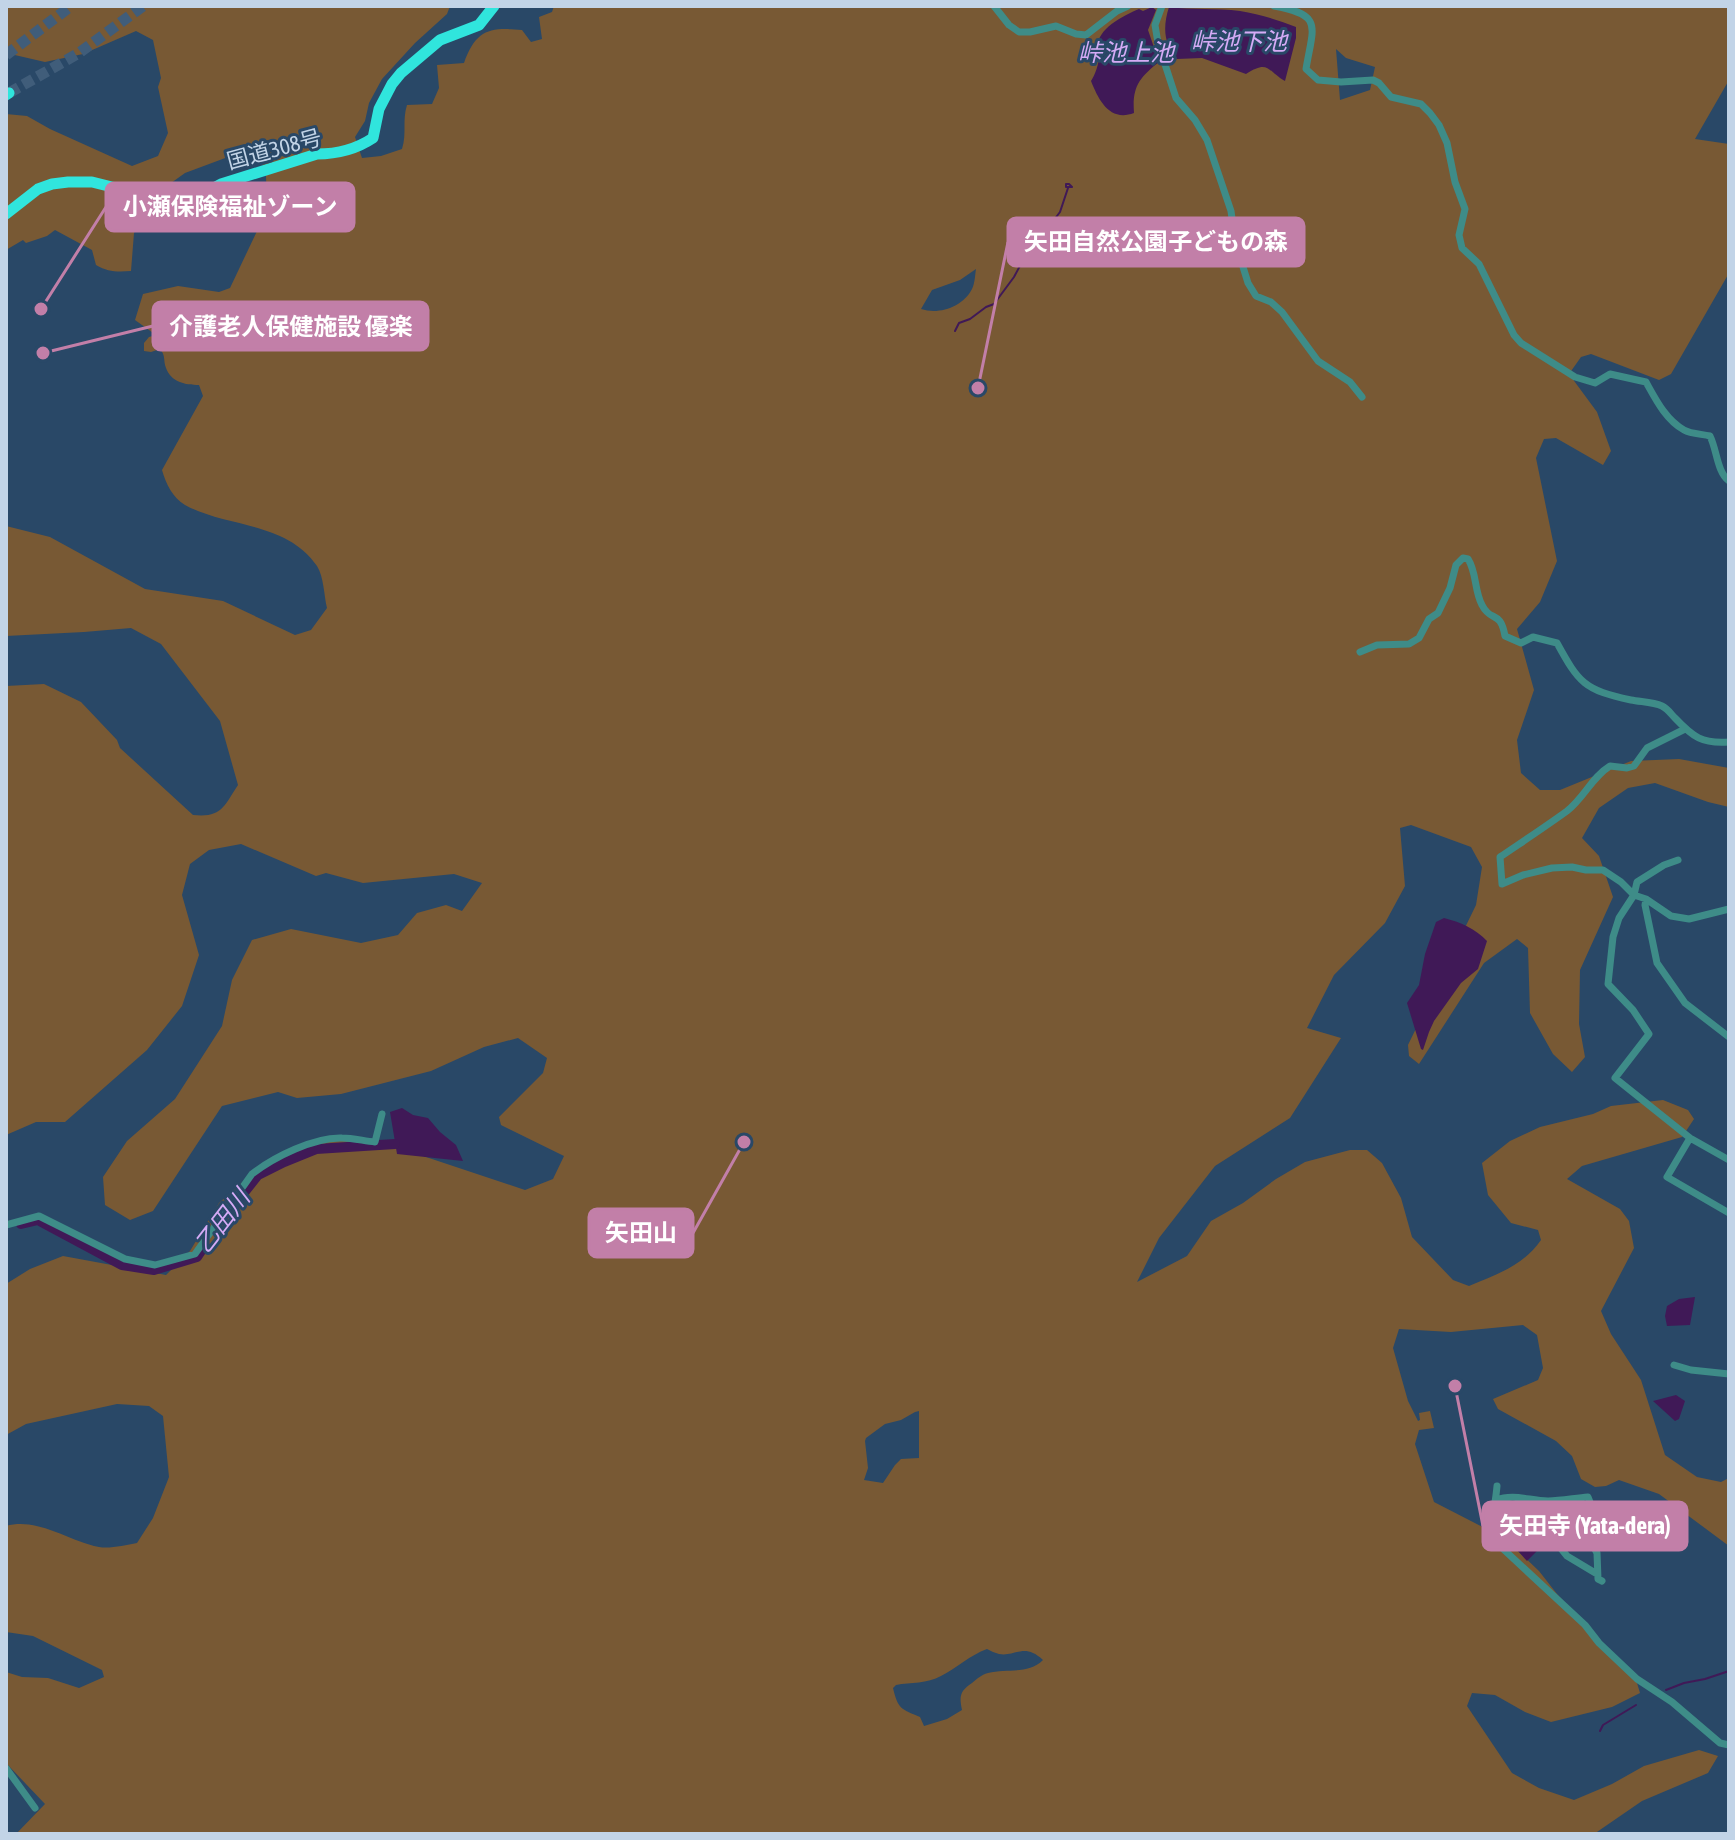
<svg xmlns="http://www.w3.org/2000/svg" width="1735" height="1840" font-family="'Asap Condensed','Noto Sans JP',sans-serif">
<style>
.green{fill:#785934;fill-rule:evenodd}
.water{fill:#401957}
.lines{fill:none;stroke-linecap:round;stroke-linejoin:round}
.stream{stroke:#401957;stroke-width:2}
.river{stroke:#401957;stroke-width:10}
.highway-tunnel{stroke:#405d7a;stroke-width:11;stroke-dasharray:11 5.5;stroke-linecap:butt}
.minor{stroke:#3e8c88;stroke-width:7}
.highway{stroke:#30e5dd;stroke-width:11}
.labels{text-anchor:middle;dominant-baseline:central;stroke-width:6;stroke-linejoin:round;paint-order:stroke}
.street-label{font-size:22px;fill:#c2d4e7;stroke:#294867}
.water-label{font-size:24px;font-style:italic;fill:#d5abf6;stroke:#294867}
.leader{fill:none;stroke:#c27fa8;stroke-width:3}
.callout-dot{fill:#c27fa8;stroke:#294867;stroke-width:3}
.callout{fill:#c27fa8;stroke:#c27fa8;stroke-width:3}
.callout-label{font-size:24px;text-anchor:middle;font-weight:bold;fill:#fff}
</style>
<rect width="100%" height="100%" fill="#294867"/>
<!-- green -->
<path class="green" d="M 6,6 L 450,6 L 447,14 L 415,43 L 382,79 L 369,103 L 365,121 L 355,137 L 362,158 L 381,156 L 402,149 C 407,133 402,121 407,105 L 432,104 L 439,88 L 437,65 L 464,63 C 476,30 489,27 522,30 L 531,42 L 542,39 L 539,17 L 552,12 L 554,6 L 1729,6 L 1729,80 L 1695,139 L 1729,144 L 1729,273 L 1671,374 L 1659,380 L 1591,354 L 1581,357 L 1569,374 L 1597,412 L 1611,451 L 1603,465 L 1556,438 L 1544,439 L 1536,458 L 1557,561 L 1540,602 L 1517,629 L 1534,690 L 1517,740 L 1521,773 L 1540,790 L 1560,790 L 1631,761 L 1679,759 L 1729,768 L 1729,807 L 1708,802 L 1655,783 L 1628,788 L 1599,808 L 1582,838 L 1599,856 L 1613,897 L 1580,970 L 1579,1024 L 1585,1057 L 1572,1072 L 1553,1054 L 1530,1013 L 1528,948 L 1517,939 L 1484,963 L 1419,1064 L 1409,1056 L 1408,1045 L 1476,905 L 1482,867 L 1471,847 L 1411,825 L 1400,828 L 1405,886 L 1385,923 L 1334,975 L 1307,1028 L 1341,1038 L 1290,1118 L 1215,1166 L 1159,1238 L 1137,1282 L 1187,1256 L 1211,1221 L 1243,1203 L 1276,1179 L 1305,1162 L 1350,1150 L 1367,1150 L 1382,1163 L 1401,1198 L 1412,1237 L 1453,1280 L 1469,1286 C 1497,1274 1523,1266 1541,1240 L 1538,1230 L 1511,1223 L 1488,1195 L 1482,1163 L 1510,1141 L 1540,1127 L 1593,1114 L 1611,1106 L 1663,1100 L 1688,1110 L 1694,1119 L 1682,1137 L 1582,1166 L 1567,1179 L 1620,1209 L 1629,1221 L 1634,1248 L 1601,1311 L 1611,1334 L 1641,1380 L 1665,1455 L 1697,1477 L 1721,1482 L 1729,1478 L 1729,1546 L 1659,1494 L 1619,1480 L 1606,1486 L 1595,1487 L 1581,1479 L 1572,1456 L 1556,1441 L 1498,1409 L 1493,1399 L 1538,1380 L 1543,1368 L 1537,1335 L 1523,1325 L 1451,1332 L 1399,1329 L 1393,1348 L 1408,1401 L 1418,1421 L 1420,1420 L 1419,1413 L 1430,1411 L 1434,1428 L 1419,1430 L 1415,1444 L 1434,1502 L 1504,1538 L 1539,1571 L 1557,1594 L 1637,1683 L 1640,1693 L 1612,1707 L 1551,1722 L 1525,1712 L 1495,1695 L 1472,1693 L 1467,1706 L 1512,1773 L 1539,1788 L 1574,1800 L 1612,1784 L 1644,1766 L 1699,1750 L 1718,1756 L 1708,1773 L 1642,1801 L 1594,1834 L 16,1834 L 45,1804 L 6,1763 L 6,1672 L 22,1677 L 48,1678 L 79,1688 L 104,1677 L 102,1670 L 33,1636 L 6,1632 L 6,1526 C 38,1517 68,1541 99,1547 C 110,1549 125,1545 137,1543 L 153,1518 L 169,1477 L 163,1416 L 149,1406 L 117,1404 L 26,1424 L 6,1435 L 6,1284 L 30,1269 L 63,1256 L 166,1275 L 190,1251 L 219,1203 L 262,1165 L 310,1143 L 339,1137 L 387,1144 L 525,1190 L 553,1179 L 564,1156 L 501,1125 L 499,1117 L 543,1073 L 547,1058 L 518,1038 L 484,1047 L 431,1071 L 341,1094 L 297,1098 L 278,1092 L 222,1106 L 153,1211 L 130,1220 L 105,1205 L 103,1177 L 127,1141 L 175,1099 L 222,1026 L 232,980 L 252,940 L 291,929 L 361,943 L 398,935 L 417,913 L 446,905 L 462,911 L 482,883 L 454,874 L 363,883 L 326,873 L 316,876 L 241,844 L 209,850 L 190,864 L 182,895 L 199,955 L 182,1006 L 147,1050 L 65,1122 L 36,1122 L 6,1135 L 6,686 L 44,684 L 81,702 L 117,740 L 120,748 L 193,815 C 222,818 224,806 238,785 L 220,721 L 161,644 L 131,628 L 84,632 L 6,636 L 6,526 L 50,537 L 145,589 L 223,601 L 295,635 L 311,630 L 327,608 C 324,596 324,577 317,566 C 286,521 227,528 185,505 C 173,498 166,484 162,470 L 203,396 L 199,385 C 185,385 171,382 166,368 C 163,360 166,356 160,349 L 151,352 L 144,351 L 144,343 L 149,337 L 156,335 L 135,320 L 143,294 L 178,286 L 219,292 L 230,288 L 267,210 L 266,176 L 260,157 L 244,151 L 185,173 L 164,188 L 146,213 L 134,233 L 131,271 C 117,272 108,272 96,265 L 92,250 L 55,230 L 47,236 L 26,243 L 23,240 L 6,250 L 6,114 L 27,116 L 50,129 L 132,166 L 158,156 L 168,133 L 158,87 L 161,78 L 153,40 L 136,31 L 83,54 L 45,62 L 6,53 ZM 1336,49 L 1346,58 L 1375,67 L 1370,90 L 1340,100 ZM 976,269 C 975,275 975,283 972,289 C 963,307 939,315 921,309 L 932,290 L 960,280 ZM 919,1411 L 919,1458 L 901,1459 L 895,1465 L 883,1483 L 864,1480 L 868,1468 L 865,1441 L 866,1438 L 885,1424 L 901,1420 L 915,1412 ZM 987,1649 C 991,1651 995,1653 999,1654 C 1016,1657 1024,1642 1043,1660 C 1028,1675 1007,1668 988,1673 C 981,1675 977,1679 972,1683 C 960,1691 959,1696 962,1710 L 947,1719 L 924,1726 L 920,1717 C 901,1709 898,1709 893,1688 L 896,1685 C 911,1682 927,1684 941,1676 C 957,1668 970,1655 987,1649 Z"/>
<!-- water -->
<path class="water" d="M 1152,7 L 1156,10 L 1148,30 L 1159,62 C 1139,78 1132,87 1134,113 C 1110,122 1099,101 1091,81 C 1095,75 1099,64 1099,56 C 1099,53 1097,51 1097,49 C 1097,28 1123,16 1139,9 L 1143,11 Z
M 1169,7 C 1193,10 1216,8 1240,11 C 1259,14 1278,20 1296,27 L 1296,38 L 1285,81 C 1267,71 1269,59 1246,74 L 1202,58 L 1177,59 C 1163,43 1163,26 1169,7 Z
M 1444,918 C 1460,922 1476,929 1487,941 L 1478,969 L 1461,983 L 1434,1021 L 1429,1032 L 1423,1050 L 1421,1049 L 1407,1003 L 1419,985 L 1425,954 L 1436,922 Z
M 402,1108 L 413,1115 L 428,1118 L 440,1132 L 456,1145 L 463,1161 L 397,1154 L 390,1112 Z
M 1695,1297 L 1690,1325 L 1667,1326 L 1665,1316 L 1667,1306 L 1679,1299 Z
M 1676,1395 L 1685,1401 L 1679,1419 L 1675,1421 L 1653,1401 Z
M 1529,1531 L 1541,1531 L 1549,1539 L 1527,1561 L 1511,1543 L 1515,1538 Z"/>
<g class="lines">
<!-- stream -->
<path class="stream" d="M 1066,184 L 1069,184 L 1072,187 L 1066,187 Z
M 955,331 L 959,323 L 970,319 L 986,307 L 994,304 L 1014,277 L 1022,262 L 1060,212 L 1068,188
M 1666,1690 L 1684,1683 L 1705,1679 L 1729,1671
M 1600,1731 L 1603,1725 L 1636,1705"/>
<!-- river -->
<path class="river" d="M 231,1209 L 258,1175 L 284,1162 L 316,1149 L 395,1144
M 21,1224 L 38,1220 L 122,1265 L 154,1270 L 197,1257 L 203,1248"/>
<!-- highway-tunnel -->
<path class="highway-tunnel" d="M 6,55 L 71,6
M 9,93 L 79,53 L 143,6"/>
<!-- minor -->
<path class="minor" d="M 994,6 L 1009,25 L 1019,32 L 1030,32 L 1056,26 L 1076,34 L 1086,35 L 1117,11 L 1128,6
M 1162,6 L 1155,25 L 1158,43 L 1176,98 L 1195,120 L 1207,140 L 1231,211 L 1235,241 L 1248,283 L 1256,296 L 1271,302 L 1282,312 L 1318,361 L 1350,382 L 1362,397
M 1274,6 C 1324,15 1313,26 1306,69 L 1318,80 L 1341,82 L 1373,80 L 1379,83 L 1391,97 L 1421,104 L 1430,113 L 1439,125 L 1447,143 L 1455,182 L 1465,209 L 1459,235 L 1462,248 L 1479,264 L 1514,335 L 1521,343 L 1575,377 L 1595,383 L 1610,374 L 1646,382 C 1656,400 1666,420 1684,430 C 1691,434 1702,434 1710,436 C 1717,450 1717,472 1729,481
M 1360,652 L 1377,645 L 1409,644 L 1419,638 L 1429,619 L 1438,613 L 1450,588 L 1456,565 L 1463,558 L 1468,559 C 1477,573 1474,590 1482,605 C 1491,623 1500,609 1505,636 L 1521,643 L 1533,637 L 1557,643 C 1579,683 1584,690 1631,700 C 1641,702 1653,702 1662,706 C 1668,709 1671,714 1675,718 C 1693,737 1702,744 1729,742
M 1685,729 L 1647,748 L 1634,766 L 1627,768 L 1610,766 C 1592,777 1584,798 1567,811 C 1545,827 1522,842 1500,857 L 1502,884 L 1523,875 L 1552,868 L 1572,867 L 1586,870 L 1603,870 L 1621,882 L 1634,895 L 1646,899 L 1671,916 L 1689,919 L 1729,909
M 1678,860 L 1664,865 L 1637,882 L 1634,895 L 1619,918 L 1613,937 L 1608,984 L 1633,1010 L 1649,1034 L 1615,1078 L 1690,1138 L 1729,1160
M 1646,899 L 1645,905 L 1657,963 L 1685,1003 L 1729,1037
M 1690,1138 L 1667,1177 L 1729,1213
M 6,1225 L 39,1216 L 125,1259 L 155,1265 L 195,1254 L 252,1174 C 274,1157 314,1137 342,1138 C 353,1138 364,1141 375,1142 L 382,1114
M 1674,1365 L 1691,1370 L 1729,1374
M 1497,1486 C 1495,1510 1488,1526 1501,1547 L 1585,1625 L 1599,1643 L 1637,1679 L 1672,1702 L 1720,1743 L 1729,1745
M 1496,1500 C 1514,1493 1530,1501 1548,1501 C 1561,1501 1575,1498 1588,1497 L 1592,1507 L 1589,1538 L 1597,1553 L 1598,1579 L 1602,1581
M 1495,1537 L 1537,1528 L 1546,1530 L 1567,1556 L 1597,1574
M 6,1768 L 35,1808"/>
<!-- highway -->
<path class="highway" d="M 6,95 L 9,93
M 6,214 L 38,189 L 52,184 L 68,182 L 92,182 L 144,195 L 189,198 L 195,198 L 221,184 L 317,154 C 337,154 355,150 373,138 L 379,109 L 392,84 L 401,73 L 440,40 L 479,25 L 494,6"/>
</g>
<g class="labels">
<!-- street labels -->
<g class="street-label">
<text transform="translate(274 149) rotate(-15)">国道308号</text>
</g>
<!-- water labels -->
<g class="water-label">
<text x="1239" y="41">峠池下池</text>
<text x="1126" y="52">峠池上池</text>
<text transform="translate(222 1221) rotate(-52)">乙田川</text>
</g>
</g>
<!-- callouts -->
<path class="leader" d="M41 309L106 207M978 388L1008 242M43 353L153 326M744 1142L693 1233M1455 1386L1483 1526"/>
<g class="callout-dot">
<circle cx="41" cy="309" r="8"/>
<circle cx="978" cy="388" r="8"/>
<circle cx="43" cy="353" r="8"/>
<circle cx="744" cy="1142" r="8"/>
<circle cx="1455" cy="1386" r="8"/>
</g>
<g class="callout">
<rect x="106" y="183" width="248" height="48" rx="8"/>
<rect x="1008" y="218" width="296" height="48" rx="8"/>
<rect x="153" y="302" width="275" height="48" rx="8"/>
<rect x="589" y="1209" width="104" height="48" rx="8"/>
<rect x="1483" y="1502" width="204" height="48" rx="8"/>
</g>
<g class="callout-label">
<text x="230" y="215">小瀬保険福祉ゾーン</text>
<text x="1156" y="250">矢田自然公園子どもの森</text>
<text x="291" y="335">介護老人保健施設 優楽</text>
<text x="641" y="1241">矢田山</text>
<text x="1585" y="1534">矢田寺 (Yata-dera)</text>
</g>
<!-- border -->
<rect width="1735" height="1840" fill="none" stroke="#c2d4e7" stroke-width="16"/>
</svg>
